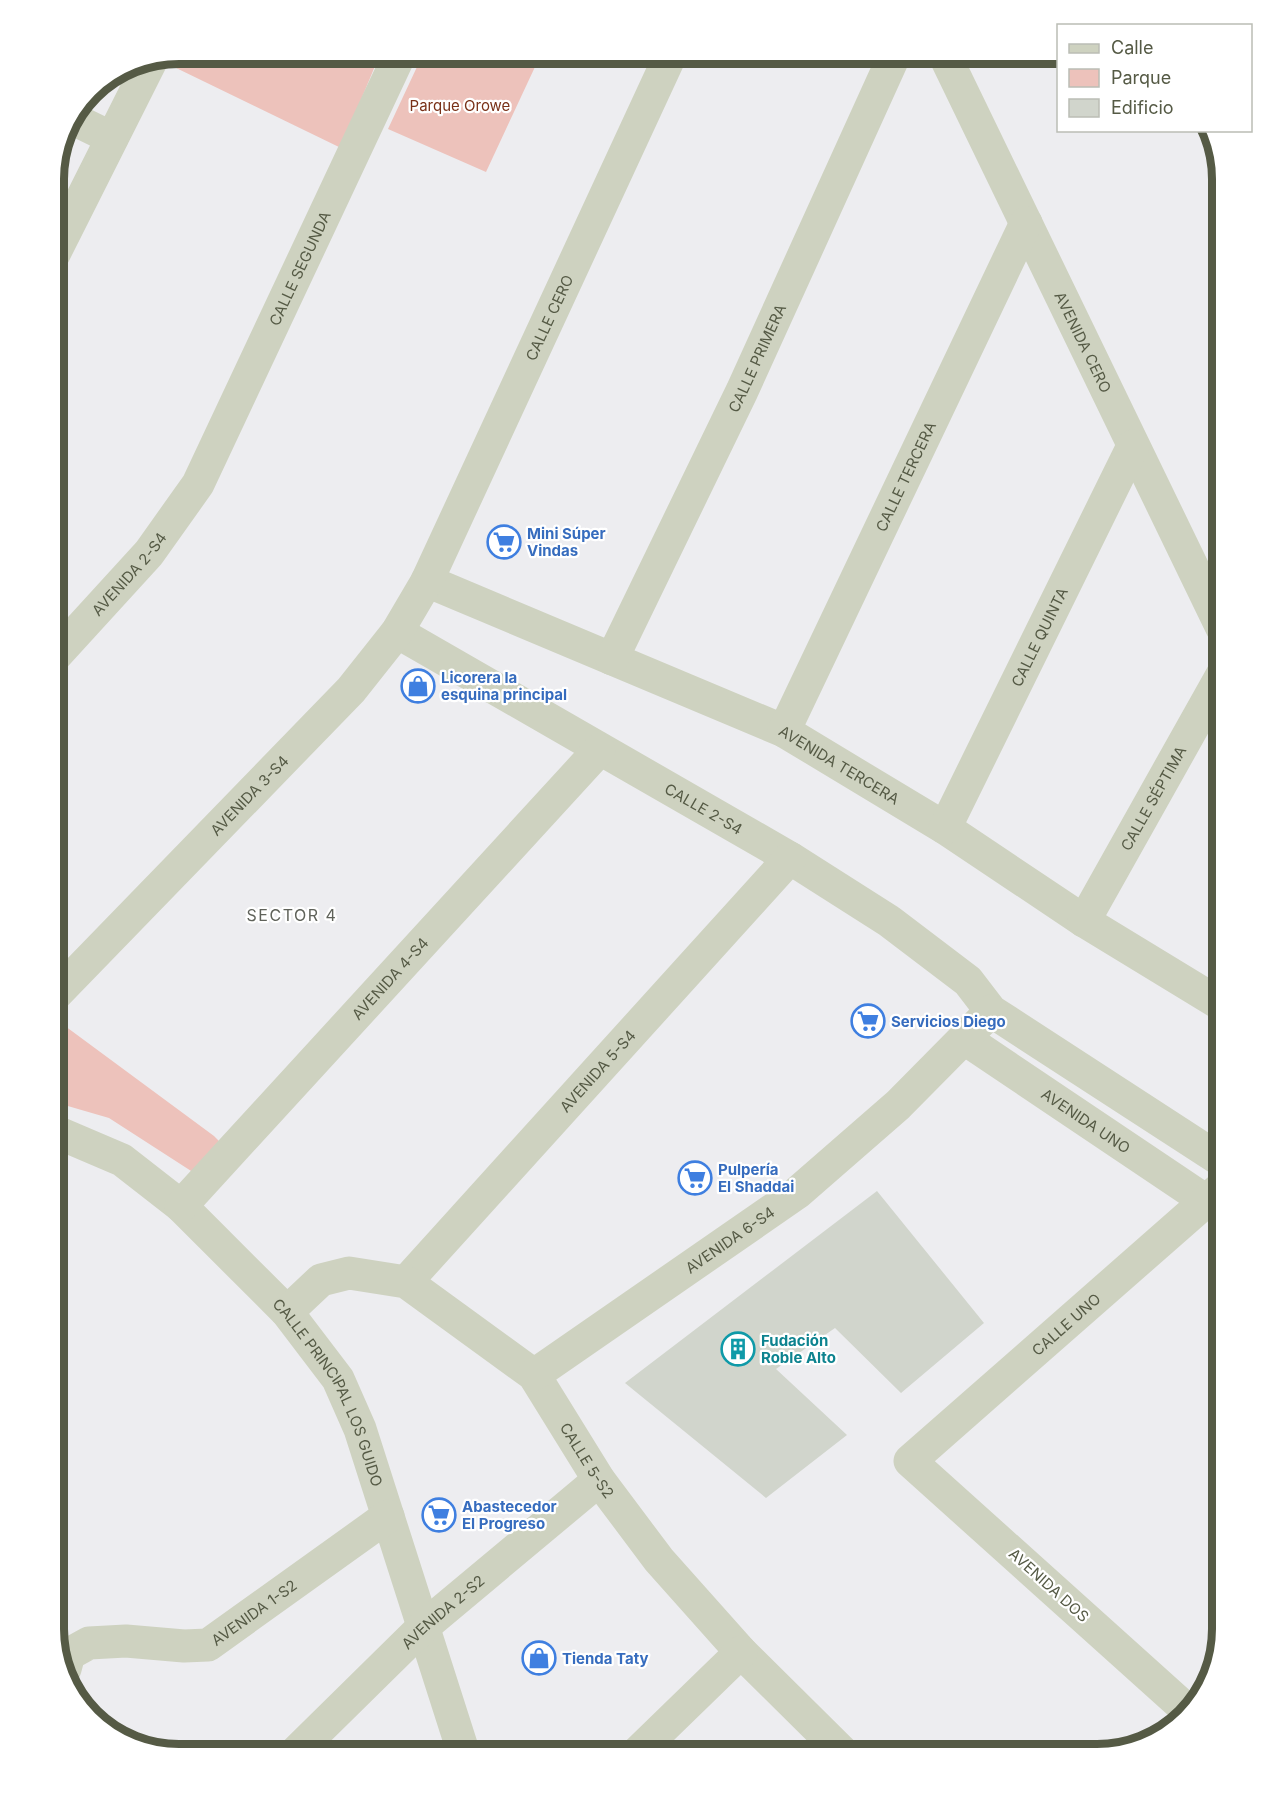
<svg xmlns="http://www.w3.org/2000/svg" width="1276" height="1808" font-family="Inter,sans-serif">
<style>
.green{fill:#edc2bb}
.building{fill:#d1d5cc}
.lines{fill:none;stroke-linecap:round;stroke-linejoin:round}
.minor{stroke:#ced2c0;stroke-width:33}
.labels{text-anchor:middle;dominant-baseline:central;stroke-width:4.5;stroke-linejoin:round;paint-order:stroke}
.park-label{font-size:15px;fill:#793118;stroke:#fff}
.street-label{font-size:15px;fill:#555a45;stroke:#fff}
.shop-label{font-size:15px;font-weight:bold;fill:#366cbe;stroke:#fff;text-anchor:start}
.culture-label{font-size:15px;font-weight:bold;fill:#0d838f;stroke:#fff;text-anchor:start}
.neighbourhood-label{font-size:16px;letter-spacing:1.5px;fill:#5f625a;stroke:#fff}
.rim{fill:none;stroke:#555a45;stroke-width:8}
</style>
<rect width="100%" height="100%" fill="#ededf0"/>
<!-- green -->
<path class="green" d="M 179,54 L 380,54 L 341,148 L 170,65 L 176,55 Z
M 423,54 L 541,54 L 486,172 L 388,129 Z
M 65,1026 L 214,1136 L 224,1146 L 202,1178 L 109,1118 L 54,1102 L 54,1034 Z"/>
<!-- building -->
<path class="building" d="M 877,1191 L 984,1323 L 901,1393 L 835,1328 L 776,1369 L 847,1435 L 766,1498 L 625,1383 Z"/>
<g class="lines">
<!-- minor -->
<g class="minor">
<path id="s1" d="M 944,54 L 1222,628"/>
<path d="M 71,118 L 112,138"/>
<path d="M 54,254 L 152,59"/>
<path id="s2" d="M 427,581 L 784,731 L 945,828 L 1084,921 L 1222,1005"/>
<path id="s3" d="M 397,632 L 790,858 L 889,921 L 968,981 L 991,1011 L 1222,1161"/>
<path id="s4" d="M 54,657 L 149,553 L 198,484 L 400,54"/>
<path id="s5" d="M 612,659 L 742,391 L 895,54"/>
<path id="s6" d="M 784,731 L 1026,223"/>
<path id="s7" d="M 945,828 L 1133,446"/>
<path id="s8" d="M 1084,921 L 1222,675"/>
<path id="s9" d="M 54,996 L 351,690 L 397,632 L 427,581 L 671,54"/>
<path id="s10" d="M 965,1039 L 1206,1201"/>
<path id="s11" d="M 54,1131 L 122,1160 L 181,1206 L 287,1312 L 338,1379 L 360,1429 L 464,1754"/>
<path id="s12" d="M 181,1206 L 599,750"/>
<path id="s13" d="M 406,1282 L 790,858"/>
<path id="s14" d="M 287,1312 L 321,1280 L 349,1273 L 406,1282 L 534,1375 L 599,1480 L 659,1560 L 741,1652 L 844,1754"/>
<path id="s15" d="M 534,1375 L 797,1193 L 898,1105 L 991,1011"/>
<path id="s16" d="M 65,1669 L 69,1654 L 89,1643 L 126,1641 L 184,1646 L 208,1645 L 388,1516"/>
<path id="s17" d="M 1187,1710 L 910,1461 L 1222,1187"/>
<path id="s18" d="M 294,1754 L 422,1628 L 599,1480"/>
<path d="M 636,1754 L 741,1652"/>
</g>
</g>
<!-- icons -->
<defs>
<g id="supermarket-ring" transform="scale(1.725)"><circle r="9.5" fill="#fff" stroke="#3f7fe0" stroke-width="1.5"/><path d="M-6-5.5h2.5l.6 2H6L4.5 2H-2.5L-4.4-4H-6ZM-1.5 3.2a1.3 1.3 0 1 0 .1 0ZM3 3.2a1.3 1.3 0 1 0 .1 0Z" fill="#3f7fe0"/></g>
<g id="shop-ring" transform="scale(1.725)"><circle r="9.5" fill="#fff" stroke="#3f7fe0" stroke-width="1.5"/><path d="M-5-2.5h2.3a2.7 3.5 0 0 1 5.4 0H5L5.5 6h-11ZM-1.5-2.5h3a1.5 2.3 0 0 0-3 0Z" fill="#3f7fe0"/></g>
<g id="building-ring" transform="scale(1.725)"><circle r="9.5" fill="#fff" stroke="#0f9aa8" stroke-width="1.5"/><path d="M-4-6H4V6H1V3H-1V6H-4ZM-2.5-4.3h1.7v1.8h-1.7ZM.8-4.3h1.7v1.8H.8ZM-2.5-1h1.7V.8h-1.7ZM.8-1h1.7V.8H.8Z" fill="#0f9aa8"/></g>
</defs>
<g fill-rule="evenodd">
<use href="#supermarket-ring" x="504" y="542"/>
<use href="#shop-ring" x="418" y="686"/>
<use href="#supermarket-ring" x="868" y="1021"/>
<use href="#supermarket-ring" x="695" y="1178"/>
<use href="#building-ring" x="738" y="1349"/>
<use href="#supermarket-ring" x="439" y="1515"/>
<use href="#shop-ring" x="539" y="1658"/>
</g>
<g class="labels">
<!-- park labels -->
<g class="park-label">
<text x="460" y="105">Parque Orowe</text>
</g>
<!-- street labels -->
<g class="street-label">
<text stroke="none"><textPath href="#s4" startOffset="464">CALLE SEGUNDA</textPath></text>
<text stroke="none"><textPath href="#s9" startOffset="850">CALLE CERO</textPath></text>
<text stroke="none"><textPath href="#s1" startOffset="320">AVENIDA CERO</textPath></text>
<text stroke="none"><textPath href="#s5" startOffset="334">CALLE PRIMERA</textPath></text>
<text stroke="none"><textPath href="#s6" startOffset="282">CALLE TERCERA</textPath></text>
<text stroke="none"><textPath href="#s4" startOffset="112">AVENIDA 2-S4</textPath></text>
<text stroke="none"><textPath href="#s7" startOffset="213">CALLE QUINTA</textPath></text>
<text stroke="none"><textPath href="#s2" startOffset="452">AVENIDA TERCERA</textPath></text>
<text stroke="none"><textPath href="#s9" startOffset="280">AVENIDA 3-S4</textPath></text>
<text stroke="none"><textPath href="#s8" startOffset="141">CALLE SÉPTIMA</textPath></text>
<text stroke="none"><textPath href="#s3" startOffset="354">CALLE 2-S4</textPath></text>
<text stroke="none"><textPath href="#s12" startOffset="309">AVENIDA 4-S4</textPath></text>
<text stroke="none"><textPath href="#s13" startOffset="285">AVENIDA 5-S4</textPath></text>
<text stroke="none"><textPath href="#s10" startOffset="146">AVENIDA UNO</textPath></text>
<text stroke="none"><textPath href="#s15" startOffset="238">AVENIDA 6-S4</textPath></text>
<text stroke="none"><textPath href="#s17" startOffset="580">CALLE UNO</textPath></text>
<text stroke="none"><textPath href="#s11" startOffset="390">CALLE PRINCIPAL LOS GUIDO</textPath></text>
<text stroke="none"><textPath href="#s14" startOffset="392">CALLE 5-S2</textPath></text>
<text transform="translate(1049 1585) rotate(42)">AVENIDA DOS</text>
<text stroke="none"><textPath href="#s16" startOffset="214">AVENIDA 1-S2</textPath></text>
<text stroke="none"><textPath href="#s18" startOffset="206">AVENIDA 2-S2</textPath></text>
</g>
<!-- shop labels -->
<g class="shop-label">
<text x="527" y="533">Mini Súper<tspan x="527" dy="17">Vindas</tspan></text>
<text x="441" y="677">Licorera la<tspan x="441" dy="17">esquina principal</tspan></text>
<text x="891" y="1021">Servicios Diego</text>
<text x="718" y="1169">Pulpería<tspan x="718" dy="17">El Shaddai</tspan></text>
<text x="462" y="1506">Abastecedor<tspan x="462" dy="17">El Progreso</tspan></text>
<text x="562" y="1658">Tienda Taty</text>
</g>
<!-- culture labels -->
<g class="culture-label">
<text x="761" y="1340">Fudación<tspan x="761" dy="17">Roble Alto</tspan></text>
</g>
<!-- neighbourhood labels -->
<g class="neighbourhood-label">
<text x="292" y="915">SECTOR 4</text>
</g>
</g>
<!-- crop -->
<path d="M0 0H1276V1808H0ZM179 64H1097A115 115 0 0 1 1212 179V1629A115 115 0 0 1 1097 1744H179A115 115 0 0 1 64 1629V179A115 115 0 0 1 179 64Z" fill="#fff" fill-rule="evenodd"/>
<path class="rim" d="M179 64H1097A115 115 0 0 1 1212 179V1629A115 115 0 0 1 1097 1744H179A115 115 0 0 1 64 1629V179A115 115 0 0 1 179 64Z"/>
<!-- legend -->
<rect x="1057" y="24" width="195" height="108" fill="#ffffff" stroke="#bbbdb5" stroke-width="1.5"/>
<rect x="1069" y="44" width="30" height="9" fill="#ced2c0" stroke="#bbbdb5" stroke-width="1.5"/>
<text x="1111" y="54" font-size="18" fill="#555a45">Calle</text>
<rect x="1069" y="69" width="30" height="18" fill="#edc2bb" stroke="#bbbdb5" stroke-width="1.5"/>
<text x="1111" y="84" font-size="18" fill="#555a45">Parque</text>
<rect x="1069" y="99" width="30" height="18" fill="#d1d5cc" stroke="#bbbdb5" stroke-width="1.5"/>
<text x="1111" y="114" font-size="18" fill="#555a45">Edificio</text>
</svg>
